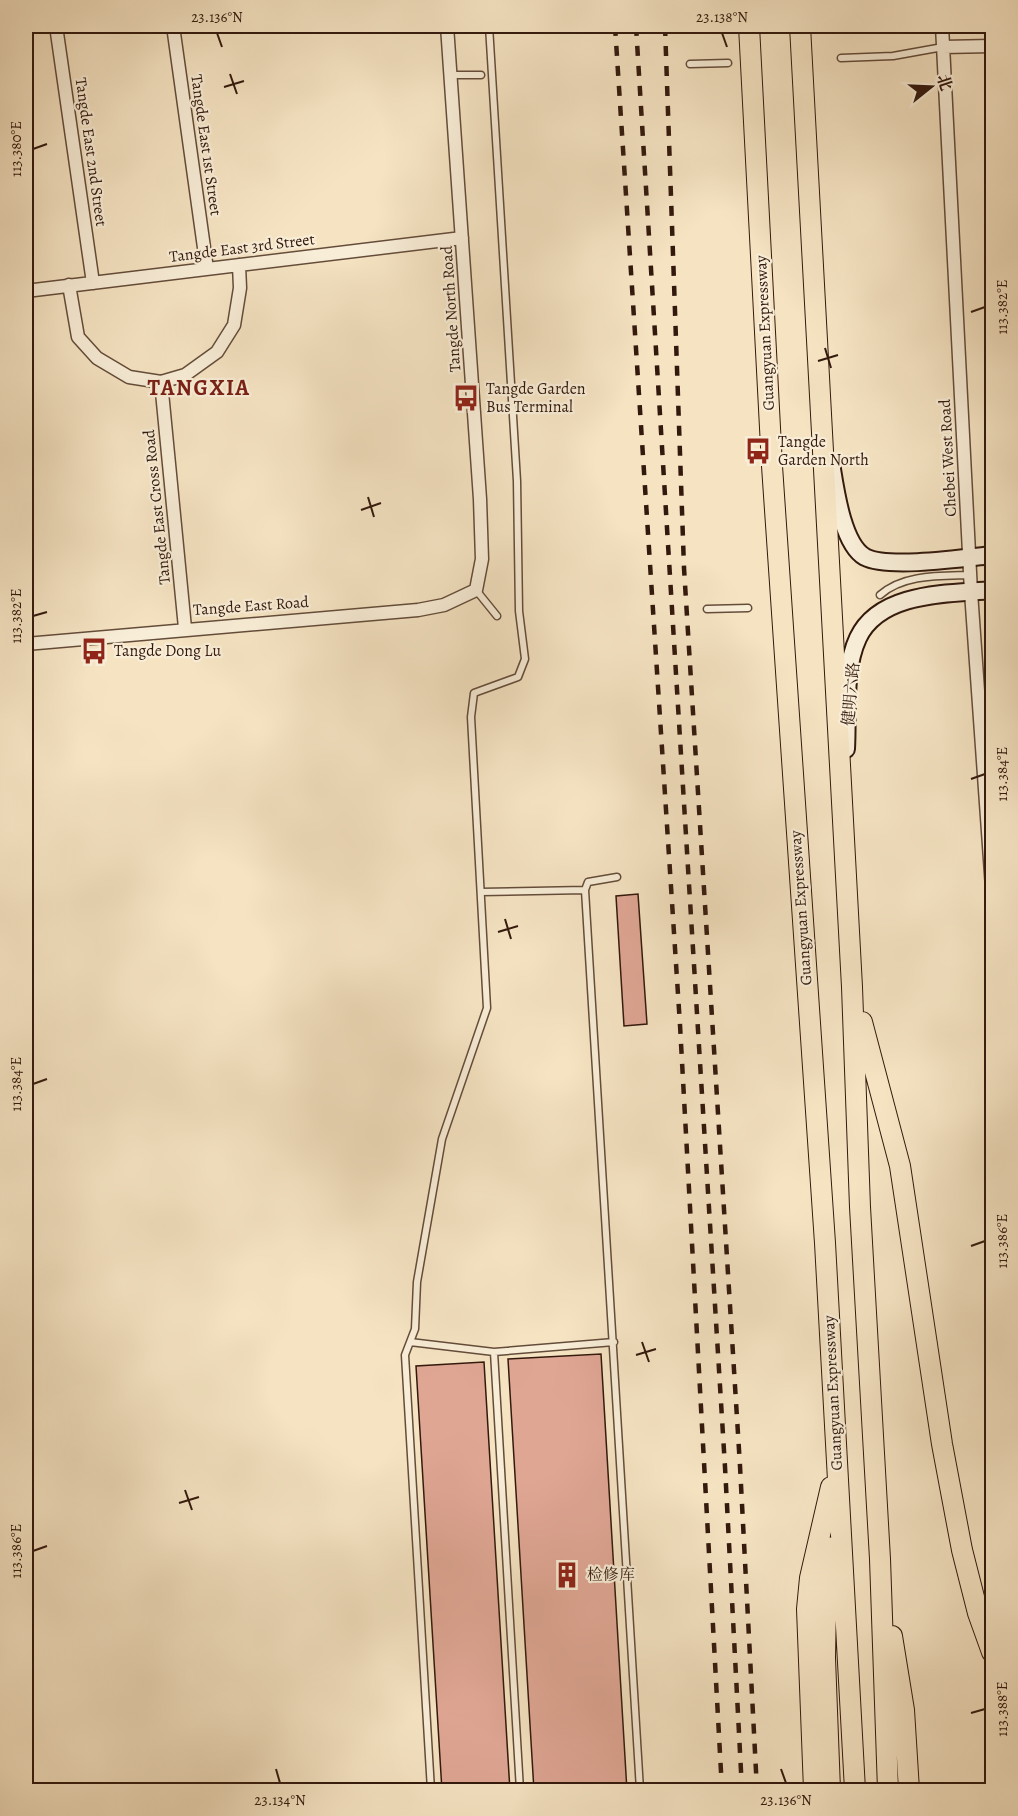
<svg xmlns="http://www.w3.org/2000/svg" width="1018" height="1816" font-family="Alegreya,'Noto Serif SC',serif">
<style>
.building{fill:#dfa694;stroke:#33190d;stroke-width:1.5}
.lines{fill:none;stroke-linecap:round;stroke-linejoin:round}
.service-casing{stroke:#644c3a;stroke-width:9}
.minor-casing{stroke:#644c3a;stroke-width:15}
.secondary-casing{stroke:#33190d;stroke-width:20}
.trunk-casing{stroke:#33190d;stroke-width:22}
.service{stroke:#f8edd7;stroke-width:6}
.minor{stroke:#f8edd7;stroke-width:12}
.secondary{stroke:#f8edd7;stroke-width:16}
.trunk{stroke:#f5e3c2;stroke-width:20}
.rail{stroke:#33190d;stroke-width:4.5;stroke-dasharray:10 10;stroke-linecap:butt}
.ticks{fill:none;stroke:#33190d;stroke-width:2}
.labels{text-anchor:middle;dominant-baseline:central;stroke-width:4.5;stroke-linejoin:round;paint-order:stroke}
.street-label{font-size:16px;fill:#33190d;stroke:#f8edd7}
.poi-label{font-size:16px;fill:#33190d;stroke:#f8edd7;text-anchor:start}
.district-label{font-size:22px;font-weight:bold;letter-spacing:1.5px;fill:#7a1f14;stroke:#f8edd7}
.neatline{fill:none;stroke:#33190d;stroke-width:2}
.ticks-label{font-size:15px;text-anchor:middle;fill:#33190d}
</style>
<rect width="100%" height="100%" fill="#f5e3c2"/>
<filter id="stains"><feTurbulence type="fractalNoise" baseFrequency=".00333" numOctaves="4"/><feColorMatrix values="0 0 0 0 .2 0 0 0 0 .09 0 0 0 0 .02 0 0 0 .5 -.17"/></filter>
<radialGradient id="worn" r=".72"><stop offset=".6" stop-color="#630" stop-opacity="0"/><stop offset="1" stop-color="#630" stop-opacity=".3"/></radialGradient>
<!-- building -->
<path class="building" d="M 638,894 L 647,1024 L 624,1026 L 616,896 Z
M 601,1354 L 627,1791 L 534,1791 L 508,1359 Z
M 484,1362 L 510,1791 L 442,1791 L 416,1366 Z"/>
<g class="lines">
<!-- service casing -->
<g class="service-casing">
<path id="service" d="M 841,58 L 893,56 L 943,47
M 690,64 L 728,63
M 451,75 L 481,75
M 476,590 L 497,616
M 880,595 C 904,574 940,576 970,575
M 707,609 L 748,608
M 585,890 L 640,1790
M 481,892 L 585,890 L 588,882 L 617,877
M 410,1342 L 494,1352 L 614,1342
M 494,1352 L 520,1790
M 431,1790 L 405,1355 L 415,1329 L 417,1282 L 442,1139 L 487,1008 L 471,717 L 474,693 L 518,677 L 525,659 L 519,611 L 517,481 L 489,26"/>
</g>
<!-- minor casing -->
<g class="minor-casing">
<path id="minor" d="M 56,26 L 93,283
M 173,26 L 207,269
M 942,26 L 971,592 L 992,888
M 943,47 L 992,46
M 69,285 L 78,337 L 97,358 L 129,377 L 161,382 L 185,375 L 217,352 L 234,325 L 240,288 L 239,265
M 26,291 L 462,238
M 161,382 L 185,628
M 26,644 L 418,610 L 444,605 L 476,590 L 482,559 L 480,499 L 447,26"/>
</g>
<!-- secondary casing -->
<g class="secondary-casing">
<path id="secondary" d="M 831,463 C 835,487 842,544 865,557 C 888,569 964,558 992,555
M 846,749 C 848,714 843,670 858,638 C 880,591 950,594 992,590"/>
</g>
<!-- trunk casing -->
<g class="trunk-casing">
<path id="trunk" d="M 749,26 L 772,466 L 825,1243 L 855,1790
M 800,26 L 852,987 L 860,1207 L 880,1559 L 888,1790
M 862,1022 L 900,1166 L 942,1444 L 962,1550 L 978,1613 L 992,1652
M 827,1547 L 825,1658 L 830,1790
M 892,1636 L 904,1710 L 909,1790
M 814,1790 L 807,1609 L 810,1578 L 831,1487"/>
</g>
<!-- service -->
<use href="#service" class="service"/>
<!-- minor -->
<use href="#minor" class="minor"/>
<!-- secondary -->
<use href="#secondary" class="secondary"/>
<!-- trunk -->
<use href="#trunk" class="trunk"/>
<!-- rail -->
<path class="rail" d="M 615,26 L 680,1025 L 722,1790
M 636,26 L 725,1467 L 742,1790
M 665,26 L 684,568 L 740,1466 L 757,1790"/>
</g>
<!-- ticks -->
<path class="ticks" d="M 217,33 L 222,47M 722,33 L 727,47M 230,74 L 237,94M 224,87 L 244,81M 33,149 L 47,144M 971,312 L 985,307M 825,348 L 831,368M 818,361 L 838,355M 368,497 L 374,517M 361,510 L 381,503M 33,616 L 47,612M 971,779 L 985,774M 505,919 L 511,939M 498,932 L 518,926M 33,1084 L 47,1079M 971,1246 L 985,1241M 642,1342 L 649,1362M 636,1355 L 656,1349M 185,1490 L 192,1510M 179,1503 L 199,1497M 33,1551 L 47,1546M 971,1713 L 985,1709M 276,1769 L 280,1783M 781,1769 L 786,1783"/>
<!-- icons -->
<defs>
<g id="bus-bare" transform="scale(2.07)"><path d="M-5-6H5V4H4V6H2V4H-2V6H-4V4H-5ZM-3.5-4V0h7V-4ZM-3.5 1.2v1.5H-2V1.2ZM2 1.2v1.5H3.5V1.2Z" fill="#8f2418" stroke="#f8edd7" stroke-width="2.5" paint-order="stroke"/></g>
<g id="building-bare" transform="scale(2.07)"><path d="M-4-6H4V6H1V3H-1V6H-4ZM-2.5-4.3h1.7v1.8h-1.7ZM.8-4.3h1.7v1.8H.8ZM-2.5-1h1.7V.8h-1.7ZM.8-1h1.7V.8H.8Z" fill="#8f2418" stroke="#f8edd7" stroke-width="2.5" paint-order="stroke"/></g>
</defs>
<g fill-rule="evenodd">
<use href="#bus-bare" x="466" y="398"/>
<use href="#bus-bare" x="758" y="451"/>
<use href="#bus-bare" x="94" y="651"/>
<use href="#building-bare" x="567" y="1575"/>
</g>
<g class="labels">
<!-- street labels -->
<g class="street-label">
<text transform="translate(206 145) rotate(82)">Tangde East 1st Street</text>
<text transform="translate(91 152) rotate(82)">Tangde East 2nd Street</text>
<text transform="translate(242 248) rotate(-7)">Tangde East 3rd Street</text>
<text transform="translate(451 309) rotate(-94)">Tangde North Road</text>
<text transform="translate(765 333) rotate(-93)">Guangyuan Expressway</text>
<text transform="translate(948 458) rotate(-93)">Chebei West Road</text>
<text transform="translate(157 507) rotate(-96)">Tangde East Cross Road</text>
<text transform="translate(251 606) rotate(-4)">Tangde East Road</text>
<text transform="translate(851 694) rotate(-85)">健明六路</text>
<text transform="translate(801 908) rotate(-94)">Guangyuan Expressway</text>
<text transform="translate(833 1393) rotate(-93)">Guangyuan Expressway</text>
</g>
<!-- poi labels -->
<g class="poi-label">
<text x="486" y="389">Tangde Garden<tspan x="486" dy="18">Bus Terminal</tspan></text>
<text x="778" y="442">Tangde<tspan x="778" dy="18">Garden North</tspan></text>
<text x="114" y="651">Tangde Dong Lu</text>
<text x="587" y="1575">检修库</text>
</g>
<!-- district labels -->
<g class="district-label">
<text x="199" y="388">TANGXIA</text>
</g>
</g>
<!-- margin -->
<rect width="1018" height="1816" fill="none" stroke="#f5e3c2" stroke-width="66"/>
<!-- north arrow -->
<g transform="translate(931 87) rotate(72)" stroke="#f8edd7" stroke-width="4.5" paint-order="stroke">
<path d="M0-4.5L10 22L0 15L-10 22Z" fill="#33190d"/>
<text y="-9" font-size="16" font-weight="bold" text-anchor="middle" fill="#33190d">北</text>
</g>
<rect x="33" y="33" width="952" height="1750" class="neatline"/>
<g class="ticks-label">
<text x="217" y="22">23.136°N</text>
<text x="722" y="22">23.138°N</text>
<text transform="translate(16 149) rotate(-90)" y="5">113.380°E</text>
<text transform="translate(1002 307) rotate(-90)" y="5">113.382°E</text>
<text transform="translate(16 616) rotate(-90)" y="5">113.382°E</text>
<text transform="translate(1002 774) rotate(-90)" y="5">113.384°E</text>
<text transform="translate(16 1084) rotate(-90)" y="5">113.384°E</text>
<text transform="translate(1002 1241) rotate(-90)" y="5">113.386°E</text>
<text transform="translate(16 1551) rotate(-90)" y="5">113.386°E</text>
<text transform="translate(1002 1709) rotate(-90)" y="5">113.388°E</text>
<text x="280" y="1805">23.134°N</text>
<text x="786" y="1805">23.136°N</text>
</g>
<rect width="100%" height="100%" filter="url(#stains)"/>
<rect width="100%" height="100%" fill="url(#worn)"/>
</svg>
